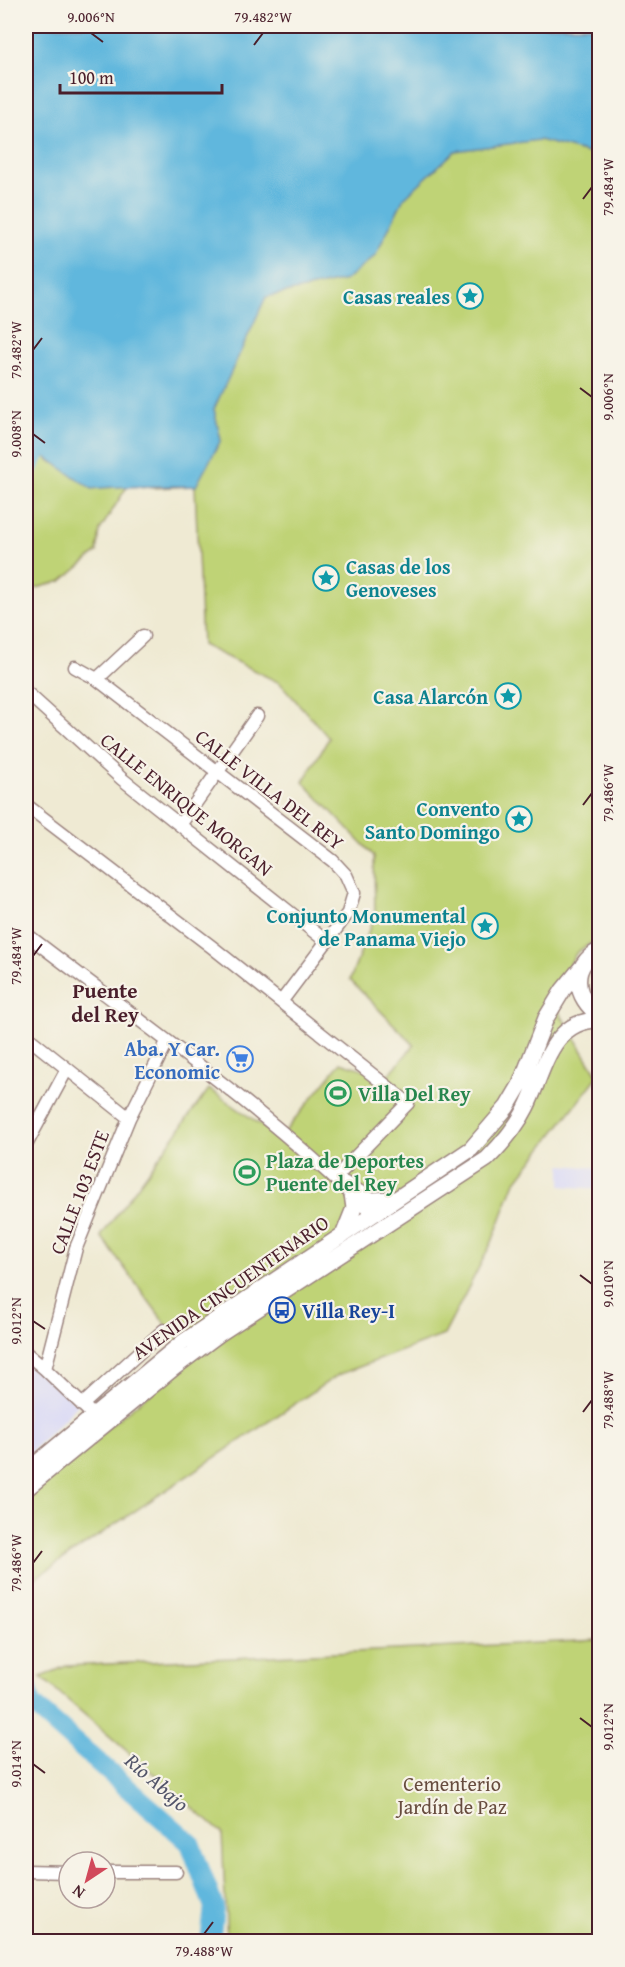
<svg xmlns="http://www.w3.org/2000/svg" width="625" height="1967" font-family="'Gentium Book Plus',serif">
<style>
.built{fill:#d7d7f8}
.green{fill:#bfd376;stroke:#847950;stroke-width:1.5}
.water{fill:#61b7dd;stroke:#566b84;stroke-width:1.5}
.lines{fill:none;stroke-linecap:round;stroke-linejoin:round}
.river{stroke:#61b7dd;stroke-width:20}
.minor-casing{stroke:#9c847f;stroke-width:15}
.major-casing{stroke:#9c847f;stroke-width:18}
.minor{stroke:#fff;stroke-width:12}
.major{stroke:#fff;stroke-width:15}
.ticks{fill:none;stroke:#4a1f2b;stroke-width:2}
.labels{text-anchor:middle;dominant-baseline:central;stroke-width:4.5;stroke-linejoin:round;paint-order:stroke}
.culture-label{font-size:20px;font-weight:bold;fill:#0d838f;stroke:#f7f3e8;text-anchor:end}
.street-label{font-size:20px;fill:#4a1f2b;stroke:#f7f3e8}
.shop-label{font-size:20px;font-weight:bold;fill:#366cbe;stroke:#f7f3e8;text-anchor:end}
.leisure-label{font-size:20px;font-weight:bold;fill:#27864d;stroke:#f7f3e8;text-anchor:start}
.transit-label{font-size:20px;font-weight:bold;fill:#164399;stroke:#f7f3e8;text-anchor:start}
.park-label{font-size:20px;fill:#674c3e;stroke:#f7f3e8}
.neighbourhood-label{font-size:21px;font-weight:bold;fill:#4a1f2b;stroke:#f7f3e8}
.water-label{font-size:21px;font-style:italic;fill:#525469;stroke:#f7f3e8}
.neatline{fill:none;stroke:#4a1f2b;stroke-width:2}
.ticks-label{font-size:15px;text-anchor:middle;fill:#4a1f2b}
</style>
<rect width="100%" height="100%" fill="#f7f3e8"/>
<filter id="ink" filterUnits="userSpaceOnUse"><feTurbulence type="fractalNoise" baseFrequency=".0167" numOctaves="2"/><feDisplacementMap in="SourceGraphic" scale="12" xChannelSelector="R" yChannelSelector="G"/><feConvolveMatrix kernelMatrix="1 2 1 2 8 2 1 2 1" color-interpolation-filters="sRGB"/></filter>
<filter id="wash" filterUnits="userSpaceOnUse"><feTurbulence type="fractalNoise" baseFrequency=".008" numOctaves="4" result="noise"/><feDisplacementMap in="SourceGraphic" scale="24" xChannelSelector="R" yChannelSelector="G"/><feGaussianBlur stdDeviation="1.35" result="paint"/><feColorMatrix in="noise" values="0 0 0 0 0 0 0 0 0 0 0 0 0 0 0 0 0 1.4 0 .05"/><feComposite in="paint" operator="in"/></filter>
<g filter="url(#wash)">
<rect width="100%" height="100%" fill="#efead3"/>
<!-- built -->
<path class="built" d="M 561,1165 L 599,1168 L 599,1189 L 561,1186 Z
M 26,1357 L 78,1405 L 26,1457 Z"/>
<!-- green -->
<path class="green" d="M 599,26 L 599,938 L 577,952 L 550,997 L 598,1076 L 514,1184 L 492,1242 L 444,1335 L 338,1375 L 26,1584 L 26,1500 L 108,1427 L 185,1365 L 162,1319 L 101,1236 L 209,1089 L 280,1138 L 341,1062 L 387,1077 L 414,1045 L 350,980 L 375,914 L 374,856 L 303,782 L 329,738 L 280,683 L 202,645 L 195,486 L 153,488 L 128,485 L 100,530 L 97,552 L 62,581 L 26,591 L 26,432 L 37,451 L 53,463 Z
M 599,1640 L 599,1941 L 227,1941 L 222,1833 L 41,1677 L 66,1666 Z"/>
<!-- water -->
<path class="water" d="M 26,26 L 599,26 L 599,156 L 539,140 L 455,151 L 404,198 L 375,256 L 346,280 L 266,297 L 214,409 L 221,440 L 196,486 C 161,487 127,485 92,489 L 37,451 L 26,432 Z"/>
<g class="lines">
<!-- river -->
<path class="river" d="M 26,471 L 37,451
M 26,1683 L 32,1704 L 190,1843 L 214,1907 L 210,1942"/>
</g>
</g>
<g filter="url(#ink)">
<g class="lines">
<!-- minor casing -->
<g class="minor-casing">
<path id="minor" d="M 75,667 L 97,679 L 333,861 L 346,875 L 354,893 L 348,913 L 281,1002
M 97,679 L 143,636
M 26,692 L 122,779 L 327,942
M 26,805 L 212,947 L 408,1103 L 336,1177
M 180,825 L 257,716
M 26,934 C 143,1024 267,1110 372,1214
M 26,1036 L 129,1118
M 26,1145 L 67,1069
M 26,1353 L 45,1369
M 82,1405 L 164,1330
M 93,1415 L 45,1369 L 76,1248 L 129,1118 L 167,1042
M 26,1871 L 69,1872
M 105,1872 L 176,1872"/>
</g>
<!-- major casing -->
<g class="major-casing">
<path id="major" d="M 600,950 C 569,966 574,998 600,1016
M 344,1184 L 371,1200 L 393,1199
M 344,1233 L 354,1208 L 352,1194
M 26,1472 L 183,1342 L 471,1149 L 507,1107 L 520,1085 L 546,1018 L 563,990 L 581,968
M 26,1489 L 175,1367 L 219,1334 L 487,1159 C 502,1144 516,1128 526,1108 C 544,1073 550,1019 600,1020"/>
</g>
<!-- minor -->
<use href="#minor" class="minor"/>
<!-- major -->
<use href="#major" class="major"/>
</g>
</g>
<!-- ticks -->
<path class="ticks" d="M 91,33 L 103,42M 254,45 L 263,33M 583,199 L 592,187M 33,350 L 42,338M 580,388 L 592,397M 33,434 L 45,443M 583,805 L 592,793M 33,956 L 42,944M 580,1275 L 592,1284M 33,1321 L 45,1329M 583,1412 L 592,1400M 33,1563 L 42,1551M 580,1718 L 592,1727M 33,1764 L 45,1773M 204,1934 L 213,1922"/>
<!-- icons -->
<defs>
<g id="sight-ring" transform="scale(1.35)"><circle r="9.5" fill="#f7f3e8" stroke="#0f9aa8" stroke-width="1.5"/><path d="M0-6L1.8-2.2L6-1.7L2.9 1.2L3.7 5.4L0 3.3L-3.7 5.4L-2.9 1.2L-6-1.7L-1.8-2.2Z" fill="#0f9aa8"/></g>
<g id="supermarket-ring" transform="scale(1.35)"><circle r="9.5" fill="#f7f3e8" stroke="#3f7fe0" stroke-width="1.5"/><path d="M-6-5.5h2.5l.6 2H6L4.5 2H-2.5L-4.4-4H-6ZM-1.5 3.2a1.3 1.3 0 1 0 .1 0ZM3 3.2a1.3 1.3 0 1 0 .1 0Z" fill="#3f7fe0"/></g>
<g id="stadium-ring" transform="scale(1.35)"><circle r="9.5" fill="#f7f3e8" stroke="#2e9e5b" stroke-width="1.5"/><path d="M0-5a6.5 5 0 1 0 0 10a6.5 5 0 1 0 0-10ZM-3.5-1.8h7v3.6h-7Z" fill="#2e9e5b"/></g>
<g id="bus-ring" transform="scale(1.35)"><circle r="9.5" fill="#f7f3e8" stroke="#1a4fb4" stroke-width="1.5"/><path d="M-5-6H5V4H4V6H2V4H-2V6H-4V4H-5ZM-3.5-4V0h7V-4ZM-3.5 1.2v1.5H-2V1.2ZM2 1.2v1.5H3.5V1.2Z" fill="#1a4fb4"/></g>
</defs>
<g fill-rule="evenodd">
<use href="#sight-ring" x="470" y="296"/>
<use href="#sight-ring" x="326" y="578"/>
<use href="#sight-ring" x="508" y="696"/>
<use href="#sight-ring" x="519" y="819"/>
<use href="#sight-ring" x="485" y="926"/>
<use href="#supermarket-ring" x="240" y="1059"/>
<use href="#stadium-ring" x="338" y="1093"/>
<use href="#stadium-ring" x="247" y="1172"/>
<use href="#bus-ring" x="282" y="1310"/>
</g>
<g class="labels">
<!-- culture labels -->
<g class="culture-label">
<text x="450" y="296">Casas reales</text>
<text x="346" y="566" text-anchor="start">Casas de los<tspan x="346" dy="23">Genoveses</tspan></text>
<text x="488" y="696">Casa Alarcón</text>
<text x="500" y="808">Convento<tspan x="500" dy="23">Santo Domingo</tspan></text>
<text x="466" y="915">Conjunto Monumental<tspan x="466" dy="23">de Panama Viejo</tspan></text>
</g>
<!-- street labels -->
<g class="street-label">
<text transform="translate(270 789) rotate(38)">CALLE VILLA DEL REY</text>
<text transform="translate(187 804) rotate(39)">CALLE ENRIQUE MORGAN</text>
<text transform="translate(79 1192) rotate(-69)">CALLE 103 ESTE</text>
<text transform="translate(230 1287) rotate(-35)">AVENIDA CINCUENTENARIO</text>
</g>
<!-- shop labels -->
<g class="shop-label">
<text x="220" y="1048">Aba. Y Car.<tspan x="220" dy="23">Economic</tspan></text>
</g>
<!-- leisure labels -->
<g class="leisure-label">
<text x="358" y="1093">Villa Del Rey</text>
<text x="266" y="1160">Plaza de Deportes<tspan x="266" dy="23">Puente del Rey</tspan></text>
</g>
<!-- transit labels -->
<g class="transit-label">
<text x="302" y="1310">Villa Rey-I</text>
</g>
<!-- park labels -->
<g class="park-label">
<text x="452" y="1783">Cementerio<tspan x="452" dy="23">Jardín de Paz</tspan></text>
</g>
<!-- neighbourhood labels -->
<g class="neighbourhood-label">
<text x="105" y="990">Puente<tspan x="105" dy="24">del Rey</tspan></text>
</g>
<!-- water labels -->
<g class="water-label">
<text transform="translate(157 1782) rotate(41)">Río Abajo</text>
</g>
</g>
<!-- margin -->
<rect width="625" height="1967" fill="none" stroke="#f7f3e8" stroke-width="66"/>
<!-- north arrow -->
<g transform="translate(87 1880) rotate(216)"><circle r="28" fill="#f7f3e8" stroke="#b29e9c" stroke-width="1.5"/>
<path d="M0-4.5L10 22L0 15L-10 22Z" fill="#d1495b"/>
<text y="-9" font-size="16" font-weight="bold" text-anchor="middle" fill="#4a1f2b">N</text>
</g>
<!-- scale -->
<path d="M60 84v9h162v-9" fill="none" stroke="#4a1f2b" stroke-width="3"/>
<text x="69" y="84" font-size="18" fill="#4a1f2b" stroke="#f7f3e8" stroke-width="4.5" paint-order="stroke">100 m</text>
<rect x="33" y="33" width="559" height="1901" class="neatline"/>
<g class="ticks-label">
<text x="91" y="22">9.006°N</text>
<text x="263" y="22">79.482°W</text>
<text transform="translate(608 187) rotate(-90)" y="5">79.484°W</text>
<text transform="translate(16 350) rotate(-90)" y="5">79.482°W</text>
<text transform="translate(608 397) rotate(-90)" y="5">9.006°N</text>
<text transform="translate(16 434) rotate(-90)" y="5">9.008°N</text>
<text transform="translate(608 793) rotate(-90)" y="5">79.486°W</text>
<text transform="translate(16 956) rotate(-90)" y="5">79.484°W</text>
<text transform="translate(608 1284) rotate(-90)" y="5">9.010°N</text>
<text transform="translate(16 1321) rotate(-90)" y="5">9.012°N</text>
<text transform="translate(608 1400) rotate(-90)" y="5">79.488°W</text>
<text transform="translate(16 1563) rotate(-90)" y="5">79.486°W</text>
<text transform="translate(608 1727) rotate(-90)" y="5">9.012°N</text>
<text transform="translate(16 1764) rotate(-90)" y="5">9.014°N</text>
<text x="204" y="1956">79.488°W</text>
</g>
</svg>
